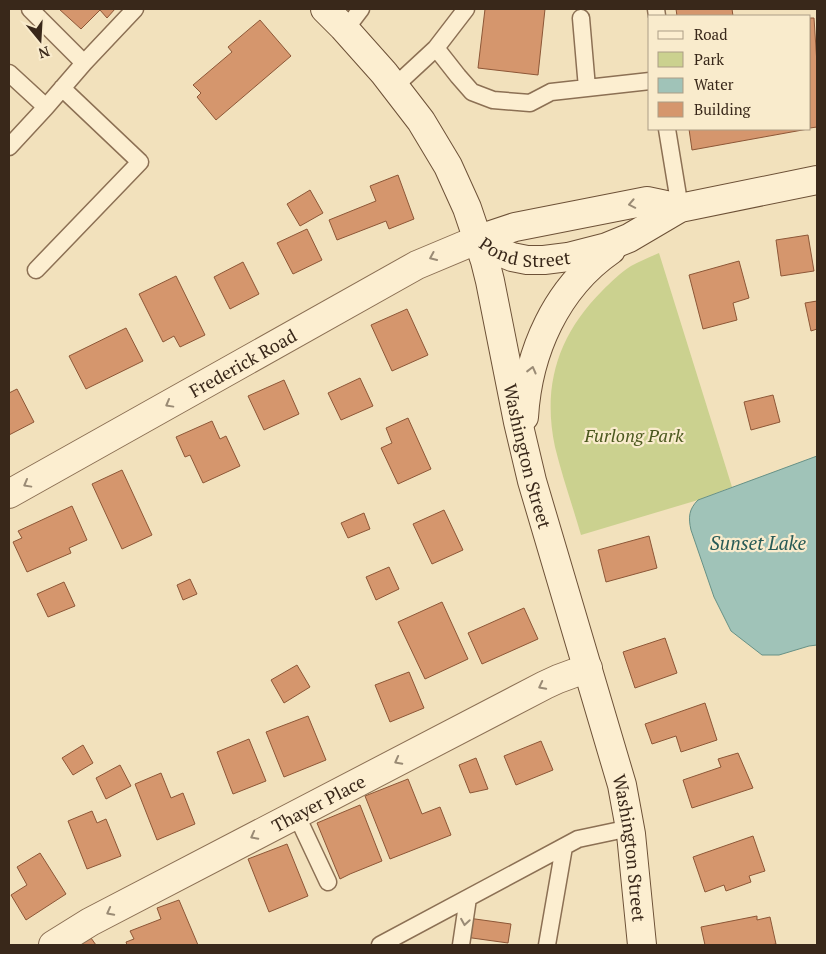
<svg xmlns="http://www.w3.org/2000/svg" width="826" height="954" font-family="'PT Serif',serif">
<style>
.green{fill:#cbd18f}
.water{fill:#a0c3b8;stroke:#679186}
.building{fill:#d5966d;stroke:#8d5737}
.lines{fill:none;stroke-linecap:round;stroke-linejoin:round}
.service-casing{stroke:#8c7054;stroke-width:19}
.minor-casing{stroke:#8c7054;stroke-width:30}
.secondary-casing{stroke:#6d5137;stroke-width:30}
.service{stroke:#fceed0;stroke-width:16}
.minor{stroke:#fceed0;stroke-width:28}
.secondary{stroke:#fceed0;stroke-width:28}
.oneway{stroke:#9a8b75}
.labels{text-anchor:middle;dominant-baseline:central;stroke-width:4.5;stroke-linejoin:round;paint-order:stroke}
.street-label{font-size:18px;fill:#39281a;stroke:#f9ebcc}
.park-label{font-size:18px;font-style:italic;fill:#4b581e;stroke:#f9ebcc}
.water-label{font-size:19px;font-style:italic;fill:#285b56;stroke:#f9ebcc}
</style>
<rect width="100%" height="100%" fill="#f2e1bc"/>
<!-- green -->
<path class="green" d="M 659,253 L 732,487 L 698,500 L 581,535 C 573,507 562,476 555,447 C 542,386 558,335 602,291 C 611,282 621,272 631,266 C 640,261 650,257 659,253 Z"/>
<!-- water -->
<path class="water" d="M 817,456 L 817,645 L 809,646 L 779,655 L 762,655 L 731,631 L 714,597 L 691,530 C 688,517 689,509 698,500 Z"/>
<!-- building -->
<path class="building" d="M 59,9 L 115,9 L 107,18 L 100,10 L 81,29 Z
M 485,9 L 545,9 L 538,75 L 478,68 Z
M 676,9 L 732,9 L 733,16 L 677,16 Z
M 810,18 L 814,18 L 817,64 L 817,127 L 810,128 Z
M 260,20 L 291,56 L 216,120 L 197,97 L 201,93 L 193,85 L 232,52 L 228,47 Z
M 689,129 L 808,129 L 692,150 Z
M 398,175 L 414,219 L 389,229 L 386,221 L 337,240 L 329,220 L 376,201 L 370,186 Z
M 310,190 L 323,213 L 300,226 L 287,204 Z
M 307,229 L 322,260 L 293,274 L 277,243 Z
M 808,235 L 814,271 L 781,276 L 776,240 Z
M 739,261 L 749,298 L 733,303 L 737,320 L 703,329 L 689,275 Z
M 243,262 L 259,294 L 230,309 L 214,277 Z
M 176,276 L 205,335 L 180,347 L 174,336 L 163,342 L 139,294 Z
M 817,301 L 817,329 L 811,331 L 805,303 Z
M 407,309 L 428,355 L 392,371 L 371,325 Z
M 126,328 L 143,361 L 86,389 L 69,356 Z
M 360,378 L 373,406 L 341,420 L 328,393 Z
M 284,380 L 299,414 L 264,430 L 248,396 Z
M 17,389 L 34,422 L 9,435 L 9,393 Z
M 773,395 L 780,422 L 751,430 L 744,402 Z
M 408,418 L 431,469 L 398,484 L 381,448 L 392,443 L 386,428 Z
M 212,421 L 220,439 L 226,436 L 240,466 L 203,483 L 190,455 L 185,457 L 176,437 Z
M 122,470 L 152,535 L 122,549 L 92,484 Z
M 72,506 L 87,540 L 69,548 L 71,553 L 27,572 L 13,542 L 22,538 L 18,531 Z
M 444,510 L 463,550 L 432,564 L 413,524 Z
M 364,513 L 370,529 L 348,538 L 341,523 Z
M 649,536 L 657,568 L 606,582 L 598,550 Z
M 389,567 L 399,589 L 376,600 L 366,577 Z
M 190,579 L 197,594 L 183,600 L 177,585 Z
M 64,582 L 75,606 L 48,617 L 37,594 Z
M 442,602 L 468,659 L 425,679 L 398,622 Z
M 524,608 L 538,639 L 482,664 L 468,633 Z
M 665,638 L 677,673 L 635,688 L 623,652 Z
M 297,665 L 310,687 L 284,703 L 271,680 Z
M 409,672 L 424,708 L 390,722 L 375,685 Z
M 705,703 L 717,740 L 681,752 L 676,736 L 652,744 L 645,724 Z
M 308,716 L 326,760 L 284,777 L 266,732 Z
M 249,739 L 266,781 L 233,794 L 217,752 Z
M 541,741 L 553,770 L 516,785 L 504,756 Z
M 83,745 L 93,763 L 73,775 L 62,758 Z
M 738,753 L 753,788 L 692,808 L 683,780 L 721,767 L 718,759 Z
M 476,758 L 488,789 L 470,793 L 459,765 Z
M 120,765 L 131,786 L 106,799 L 96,778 Z
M 161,773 L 171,798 L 183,793 L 195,824 L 157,840 L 135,784 Z
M 408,779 L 422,814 L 440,807 L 451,835 L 390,859 L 365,796 Z
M 360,805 L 382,861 L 350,874 L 340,879 L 317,823 Z
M 92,811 L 97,823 L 106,819 L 121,856 L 87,869 L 68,821 Z
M 753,836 L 765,871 L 749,876 L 751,882 L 726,891 L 724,885 L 705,892 L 693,857 Z
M 287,844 L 308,896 L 269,912 L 248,859 Z
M 40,853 L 66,894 L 26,920 L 11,895 L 27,885 L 17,867 Z
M 179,900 L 198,945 L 127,945 L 126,942 L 134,939 L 130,931 L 161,919 L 157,908 Z
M 757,916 L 757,920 L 770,917 L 776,944 L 770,945 L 705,945 L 701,927 Z
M 468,918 L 511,924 L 508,943 L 465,937 Z
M 91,938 L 96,945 L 79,945 Z"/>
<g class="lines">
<!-- service casing -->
<g class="service-casing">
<path id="service" d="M 30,9 L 84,63 L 135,9
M 656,9 L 657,16
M 581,18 L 587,88
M 345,30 L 361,9
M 436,48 L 466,9
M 9,73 L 46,107
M 395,86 L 436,48 L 458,76 L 472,92 L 493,100 L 530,103 L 551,92 L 650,81
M 667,129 L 680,208
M 9,147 L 46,107 L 84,63
M 36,270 L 140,162 L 62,88
M 296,814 L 328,882
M 380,945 L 578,839 L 630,828
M 461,945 L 468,898
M 547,945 L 564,847"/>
</g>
<!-- minor casing -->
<g class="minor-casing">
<g id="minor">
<path id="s1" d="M 9,494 L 417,265 L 479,239"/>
<path id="s2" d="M 53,945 L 90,922 L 545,685 L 558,679 L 588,668"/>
</g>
</g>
<!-- secondary casing -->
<g class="secondary-casing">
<g id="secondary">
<path id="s3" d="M 325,9 L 343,27 L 384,73 L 421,121 L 448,166 L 467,208 L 485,261 L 490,281 L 518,422 L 532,481 L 622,785 L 631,834 L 642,945"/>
<path id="s4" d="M 479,239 L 495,250 L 512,257 L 527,260 L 544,260 L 568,257 L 607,247 L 629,238 L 680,208 L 817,180"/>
<path d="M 479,239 L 515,227 L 647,201 L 680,208"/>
<path d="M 524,417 C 528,352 556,288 611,250"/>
</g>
</g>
<!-- service -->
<use href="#service" class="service"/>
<!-- minor -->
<use href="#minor" class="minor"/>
<!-- secondary -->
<use href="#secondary" class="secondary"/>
</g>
<!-- one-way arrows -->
<defs><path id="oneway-chevron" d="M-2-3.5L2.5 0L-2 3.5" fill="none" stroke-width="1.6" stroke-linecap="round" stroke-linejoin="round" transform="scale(1.25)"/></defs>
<g class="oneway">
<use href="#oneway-chevron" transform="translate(632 204) rotate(169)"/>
<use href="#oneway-chevron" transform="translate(433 257) rotate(156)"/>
<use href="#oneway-chevron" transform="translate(532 370) rotate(-76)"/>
<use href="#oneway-chevron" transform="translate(169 404) rotate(151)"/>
<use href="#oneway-chevron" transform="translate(27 484) rotate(151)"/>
<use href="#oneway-chevron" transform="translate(542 686) rotate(153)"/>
<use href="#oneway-chevron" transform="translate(398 761) rotate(152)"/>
<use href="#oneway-chevron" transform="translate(254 836) rotate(152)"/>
<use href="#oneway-chevron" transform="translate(110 912) rotate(152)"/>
<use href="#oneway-chevron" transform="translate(465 922) rotate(99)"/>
</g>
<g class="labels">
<!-- street labels -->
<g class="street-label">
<text stroke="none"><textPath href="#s4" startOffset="50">Pond Street</textPath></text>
<text stroke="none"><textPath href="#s1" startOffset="268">Frederick Road</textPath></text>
<text stroke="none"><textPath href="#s3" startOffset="502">Washington Street</textPath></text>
<text stroke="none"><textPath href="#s2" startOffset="301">Thayer Place</textPath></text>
<text stroke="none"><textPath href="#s3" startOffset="908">Washington Street</textPath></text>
</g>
<!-- park labels -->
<g class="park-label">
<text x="634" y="435">Furlong Park</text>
</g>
<!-- water labels -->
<g class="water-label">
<text x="758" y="542">Sunset Lake</text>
</g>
</g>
<!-- border -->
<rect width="826" height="954" fill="none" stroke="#39281a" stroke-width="20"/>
<!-- legend -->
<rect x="648" y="15" width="162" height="115" fill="#f9ebcc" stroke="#ac9d85"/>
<rect x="658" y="31" width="25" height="8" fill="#fceed0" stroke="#ac9d85"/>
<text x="694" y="40" font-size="15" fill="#39281a">Road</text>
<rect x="658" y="52" width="25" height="15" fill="#cbd18f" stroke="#ac9d85"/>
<text x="694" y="65" font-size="15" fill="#39281a">Park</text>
<rect x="658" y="78" width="25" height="15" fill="#a0c3b8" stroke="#ac9d85"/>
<text x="694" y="90" font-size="15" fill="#39281a">Water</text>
<rect x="658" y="102" width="25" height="15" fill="#d5966d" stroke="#ac9d85"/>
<text x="694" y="115" font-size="15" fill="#39281a">Building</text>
<!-- north arrow -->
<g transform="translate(40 40) rotate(162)" stroke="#f9ebcc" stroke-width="4" paint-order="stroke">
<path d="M0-4L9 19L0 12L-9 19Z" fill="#39281a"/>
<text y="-8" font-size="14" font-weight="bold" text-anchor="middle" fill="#39281a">N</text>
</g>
</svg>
